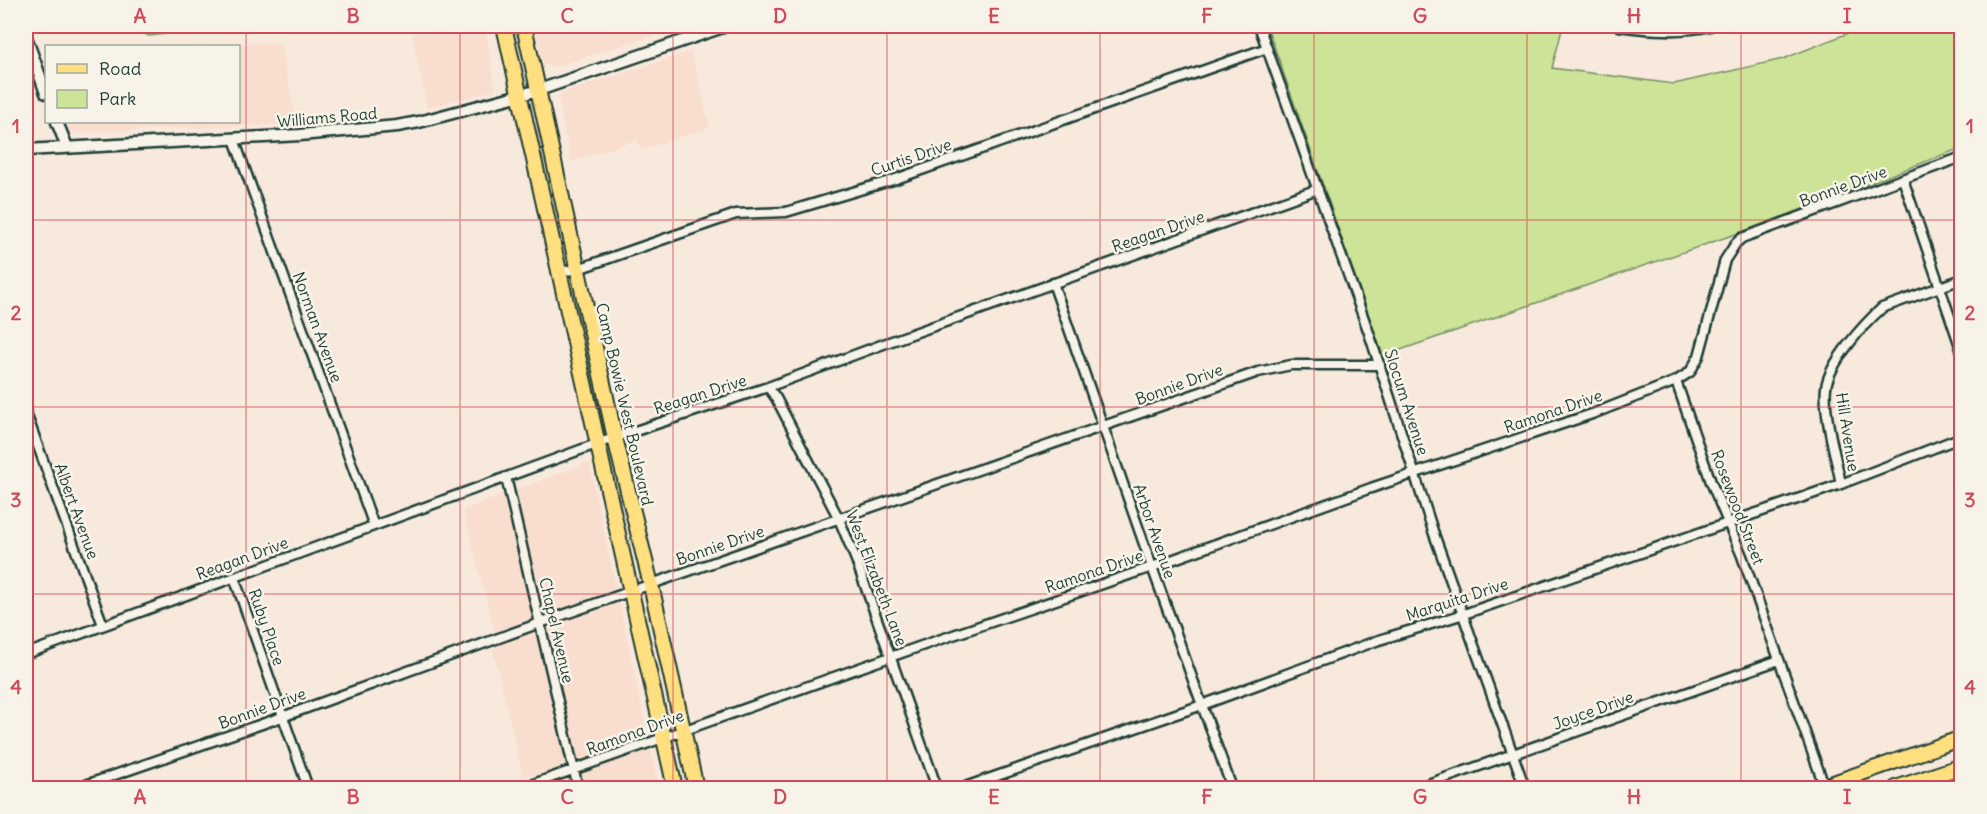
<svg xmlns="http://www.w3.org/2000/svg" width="1987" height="814" font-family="Delius,sans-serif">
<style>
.built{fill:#f9decf}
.green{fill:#cde398;stroke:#769066;stroke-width:1.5}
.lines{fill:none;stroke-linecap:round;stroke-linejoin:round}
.minor-casing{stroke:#1f3d34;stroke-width:13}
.tertiary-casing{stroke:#1f3d34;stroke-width:15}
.primary-casing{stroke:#1f3d34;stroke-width:18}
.minor{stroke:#f7f3e8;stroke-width:8}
.tertiary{stroke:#f7f3e8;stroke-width:10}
.primary{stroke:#ffdf80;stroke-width:14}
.grid{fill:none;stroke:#d1495b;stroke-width:1.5;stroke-opacity:0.55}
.labels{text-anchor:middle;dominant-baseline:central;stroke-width:5;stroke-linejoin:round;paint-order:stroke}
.street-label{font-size:16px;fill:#1f3d34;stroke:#f7f3e8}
.neatline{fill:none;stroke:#d1495b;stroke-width:2}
.grid-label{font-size:20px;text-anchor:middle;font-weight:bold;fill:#d1495b}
</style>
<rect width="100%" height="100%" fill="#f8e9dd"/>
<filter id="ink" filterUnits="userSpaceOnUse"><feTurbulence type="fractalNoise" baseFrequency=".0167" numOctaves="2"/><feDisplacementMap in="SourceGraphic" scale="12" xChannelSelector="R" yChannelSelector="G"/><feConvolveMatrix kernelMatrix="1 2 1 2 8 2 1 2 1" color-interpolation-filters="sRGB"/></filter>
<g filter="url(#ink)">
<!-- built -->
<path class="built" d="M 465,26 L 485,26 L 496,90 L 427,108 L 412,34 Z
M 535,26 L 676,26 L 677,28 L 551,68 L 543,63 Z
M 280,42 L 297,124 L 69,133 L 64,122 L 238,122 L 238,46 L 197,46 Z
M 691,51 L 710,127 L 640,150 L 637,140 L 571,162 L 558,97 L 562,93 Z
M 589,462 L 659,788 L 534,788 L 531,774 L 523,777 L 493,649 L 498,646 L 463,510 Z"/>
<!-- green -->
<path class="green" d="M 125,26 L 234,26 L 149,36 Z
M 1267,26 L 1563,26 L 1552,68 L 1674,84 L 1783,59 L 1866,26 L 1961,26 L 1961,148 L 1750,229 L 1383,356 Z"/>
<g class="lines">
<!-- minor casing -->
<g class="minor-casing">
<path id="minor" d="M 688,26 L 691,37
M 1259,26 L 1369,333 L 1434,534 L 1525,788
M 1619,26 C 1649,30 1681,33 1710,26
M 234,139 L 374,526
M 1903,179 L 1962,352
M 560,272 L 578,269 L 736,214 L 786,212 L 893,180 L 1267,48
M 1053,283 L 1152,567 L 1232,788
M 1676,381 L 1711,482 L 1742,556 L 1825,788
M 768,387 L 776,398 L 839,519 L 856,560 L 937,788
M 26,405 L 27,416 L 103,625
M 506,477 L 578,788
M 1841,484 C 1836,457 1823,414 1826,387 C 1830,362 1863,325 1882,308 L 1962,279
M 234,577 L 308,788
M 26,654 L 599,443 L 768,387 L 889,342 L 1318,189
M 77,788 L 282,717 L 540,623 L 1258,372 L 1291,365 L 1380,365
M 522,788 L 924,645 L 1152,567 L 1371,488 L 1595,413 L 1676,381 L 1690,372 L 1699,356 L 1725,260 L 1736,243 L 1742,238 L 1962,157
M 962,788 L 1202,705 L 1379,640 L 1464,614 L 1841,484 L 1962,437
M 1417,788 L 1779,660"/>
</g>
<!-- tertiary casing -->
<g class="tertiary-casing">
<path id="tertiary" d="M 26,37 L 46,93
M 57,122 L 67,147
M 26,150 L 300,135 L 397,126 L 419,122 L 539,90 L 726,26"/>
</g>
<!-- primary casing -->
<g class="primary-casing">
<path id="primary" d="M 504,26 L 675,788
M 524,26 L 615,438 L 651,585 L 696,788
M 1819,788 L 1962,738
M 1896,788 L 1962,766"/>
</g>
<!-- minor -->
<use href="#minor" class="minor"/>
<!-- tertiary -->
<use href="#tertiary" class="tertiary"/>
<!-- primary -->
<use href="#primary" class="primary"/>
</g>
</g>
<!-- grid -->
<path class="grid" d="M 246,26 L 246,788M 460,26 L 460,788M 673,26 L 673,788M 887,26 L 887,788M 1100,26 L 1100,788M 1314,26 L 1314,788M 1527,26 L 1527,788M 1741,26 L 1741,788M 26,220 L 1962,220M 26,407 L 1962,407M 26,594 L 1962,594"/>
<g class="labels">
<!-- street labels -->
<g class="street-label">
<text transform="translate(327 117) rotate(-5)">Williams Road</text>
<text transform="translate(911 157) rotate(-19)">Curtis Drive</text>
<text transform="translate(1843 186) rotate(-20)">Bonnie Drive</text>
<text transform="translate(1158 231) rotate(-19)">Reagan Drive</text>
<text transform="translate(318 327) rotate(70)">Norman Avenue</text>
<text transform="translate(1179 384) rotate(-20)">Bonnie Drive</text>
<text transform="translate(700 394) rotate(-18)">Reagan Drive</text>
<text transform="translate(1407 402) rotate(72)">Slocum Avenue</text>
<text transform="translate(625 404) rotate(77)">Camp Bowie West Boulevard</text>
<text transform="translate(1553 411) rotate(-19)">Ramona Drive</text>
<text transform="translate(1848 432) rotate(81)">Hill Avenue</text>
<text transform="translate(1738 507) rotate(69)">Rosewood Street</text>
<text transform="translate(77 511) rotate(70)">Albert Avenue</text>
<text transform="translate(1155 531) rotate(71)">Arbor Avenue</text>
<text transform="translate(720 545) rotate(-19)">Bonnie Drive</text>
<text transform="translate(242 558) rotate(-20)">Reagan Drive</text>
<text transform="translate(1094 571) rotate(-19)">Ramona Drive</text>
<text transform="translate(877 578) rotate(69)">West Elizabeth Lane</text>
<text transform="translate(1457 599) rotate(-18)">Marquita Drive</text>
<text transform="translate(267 627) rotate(71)">Ruby Place</text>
<text transform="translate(557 630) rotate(77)">Chapel Avenue</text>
<text transform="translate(262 708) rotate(-20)">Bonnie Drive</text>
<text transform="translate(1593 710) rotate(-20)">Joyce Drive</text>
<text transform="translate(635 732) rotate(-20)">Ramona Drive</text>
</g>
</g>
<!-- margin -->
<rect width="1987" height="814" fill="none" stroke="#f7f3e8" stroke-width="66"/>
<!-- legend -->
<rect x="45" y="45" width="195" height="78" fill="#f7f3e8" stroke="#a1aaa0" stroke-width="1.5"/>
<rect x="57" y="64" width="30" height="9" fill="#ffdf80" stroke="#a1aaa0" stroke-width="1.5"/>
<text x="99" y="75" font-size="18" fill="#1f3d34">Road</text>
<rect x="57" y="90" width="30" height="18" fill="#cde398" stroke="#a1aaa0" stroke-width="1.5"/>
<text x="99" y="105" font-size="18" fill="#1f3d34">Park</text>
<rect x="33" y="33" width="1921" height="748" class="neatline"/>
<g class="grid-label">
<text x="140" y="23">A</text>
<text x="353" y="23">B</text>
<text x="567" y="23">C</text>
<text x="780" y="23">D</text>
<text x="994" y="23">E</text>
<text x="1207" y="23">F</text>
<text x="1420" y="23">G</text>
<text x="1634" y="23">H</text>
<text x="1847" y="23">I</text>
<text x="16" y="133">1</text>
<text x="1970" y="133">1</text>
<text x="16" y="320">2</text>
<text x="1970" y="320">2</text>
<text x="16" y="507">3</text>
<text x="1970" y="507">3</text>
<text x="16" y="694">4</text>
<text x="1970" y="694">4</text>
<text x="140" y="804">A</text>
<text x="353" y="804">B</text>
<text x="567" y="804">C</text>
<text x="780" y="804">D</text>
<text x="994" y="804">E</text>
<text x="1207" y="804">F</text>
<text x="1420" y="804">G</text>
<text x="1634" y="804">H</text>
<text x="1847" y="804">I</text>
</g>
</svg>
